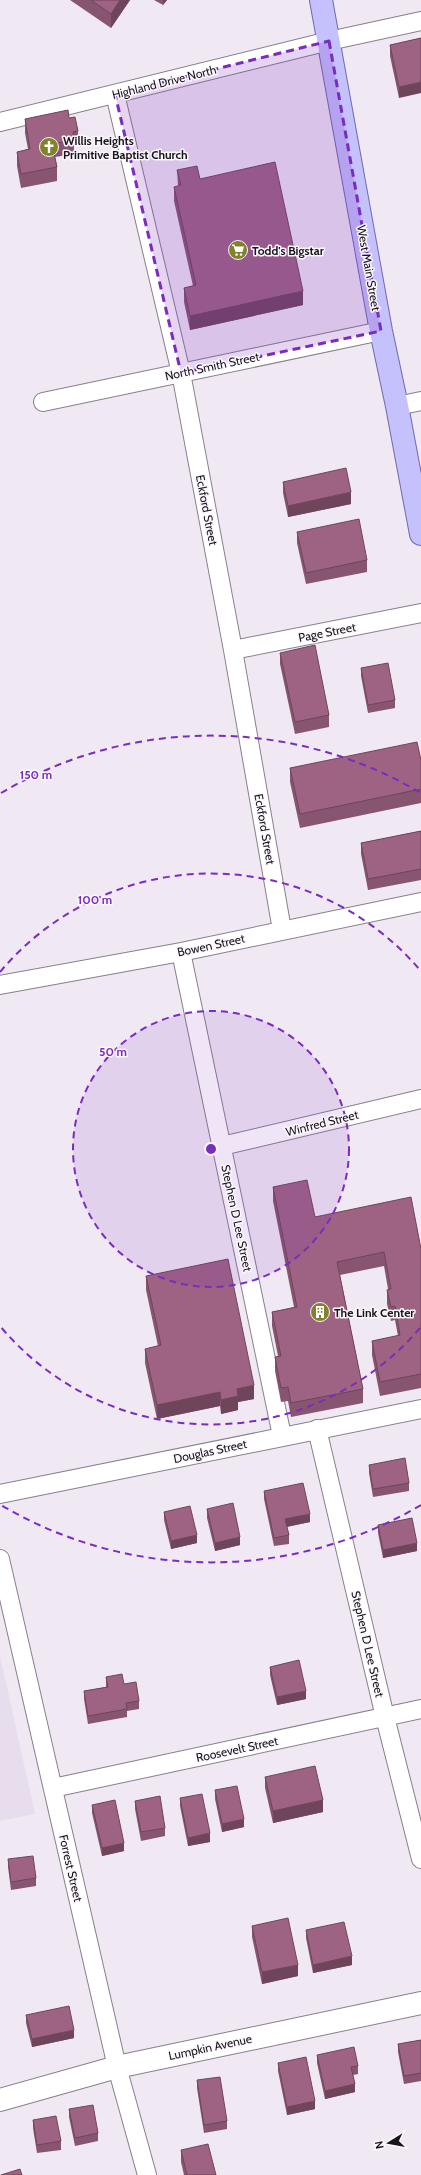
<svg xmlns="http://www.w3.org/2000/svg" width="421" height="2175" font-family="Cabin,sans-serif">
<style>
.built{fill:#e8dded}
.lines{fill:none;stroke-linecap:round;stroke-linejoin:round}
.minor-casing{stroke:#87808a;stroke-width:20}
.tertiary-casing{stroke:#87808a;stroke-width:24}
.primary-casing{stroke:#6e6aac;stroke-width:24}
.minor{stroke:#fff;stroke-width:18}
.tertiary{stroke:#fff;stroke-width:22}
.primary{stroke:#c4c1fd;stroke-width:22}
.wall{fill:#885571}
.shaded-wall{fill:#6f455c}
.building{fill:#9e6383;stroke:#6f455c}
.marked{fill:#7b2cbf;fill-opacity:0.2;stroke:#7b2cbf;stroke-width:3;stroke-dasharray:8 5;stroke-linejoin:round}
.ring{fill:none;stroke:#7b2cbf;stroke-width:2;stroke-dasharray:7 5}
.labels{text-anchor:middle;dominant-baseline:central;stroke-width:3;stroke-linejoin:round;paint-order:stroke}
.street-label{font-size:12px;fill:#181519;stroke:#fcf7fe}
.poi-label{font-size:12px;font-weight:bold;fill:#181519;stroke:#fcf7fe;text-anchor:start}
.centre{fill:#7b2cbf;stroke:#fcf7fe;stroke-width:2}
.ring-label{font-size:12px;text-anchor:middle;font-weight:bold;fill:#7b2cbf;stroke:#fcf7fe;stroke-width:3;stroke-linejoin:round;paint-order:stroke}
</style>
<rect width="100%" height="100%" fill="#f0e9f3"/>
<!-- built -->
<path class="built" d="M 0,1655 L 35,1814 L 0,1821 Z"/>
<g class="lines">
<!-- minor casing -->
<g class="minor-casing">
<path id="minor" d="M 115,94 L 181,373 L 233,650 L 282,930
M 0,122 L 329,41 L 421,21
M 43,402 L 381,331
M 397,406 L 421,401
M 233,650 L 421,613
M 181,952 L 282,1436
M 0,985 L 181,952 L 421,902
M 222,1146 L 421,1099
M 317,1429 L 385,1717 L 421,1859
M 0,1494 L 421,1409
M 0,1559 L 117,2067 L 147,2175
M 53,1788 L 421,1709"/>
</g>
<!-- tertiary casing -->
<g class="tertiary-casing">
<path id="tertiary" d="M 0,2100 L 117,2067 L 421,2003"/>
</g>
<!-- primary casing -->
<g class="primary-casing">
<path id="primary" d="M 321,0 L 381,331 L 397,406 L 421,534"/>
</g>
<!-- minor -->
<use href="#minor" class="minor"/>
<!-- tertiary -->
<use href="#tertiary" class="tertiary"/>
<!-- primary -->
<use href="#primary" class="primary"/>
</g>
<!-- wall -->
<path class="wall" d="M 70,0 L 130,0 L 111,28 Z
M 154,0 L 167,0 L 163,5 Z
M 421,38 L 399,98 L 390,56 L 390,45 Z
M 69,118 L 78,131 L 78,145 L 74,146 L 74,154 L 55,157 L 57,167 L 57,181 L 21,188 L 17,166 L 17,152 L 28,149 L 25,133 L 25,119 Z
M 177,170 L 200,179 L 303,305 L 190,330 L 184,302 L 184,288 L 193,286 L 174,201 L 174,187 L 178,186 Z
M 283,482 L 351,504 L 288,517 L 283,493 Z
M 297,532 L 367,560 L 367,572 L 306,584 L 297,543 Z
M 280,653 L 329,715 L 329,727 L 295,734 L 280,664 Z
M 361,668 L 395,700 L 395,708 L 368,713 L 361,676 Z
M 421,760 L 421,803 L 300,828 L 290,782 L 290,768 Z
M 421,831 L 421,880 L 368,890 L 361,854 L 361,843 Z
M 273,1187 L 315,1217 L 421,1249 L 421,1388 L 380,1396 L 372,1355 L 372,1341 L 398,1336 L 395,1320 L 391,1321 L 387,1304 L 387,1290 L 388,1289 L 384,1266 L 340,1275 L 363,1389 L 363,1403 L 291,1417 L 288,1401 L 281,1402 L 275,1371 L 275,1357 L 278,1356 L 272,1326 L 272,1312 L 294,1307 L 273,1201 Z
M 146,1276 L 254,1399 L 238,1402 L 238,1410 L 221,1414 L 220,1406 L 157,1419 L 145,1363 L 145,1349 L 158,1346 L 146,1290 Z
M 369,1465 L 409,1483 L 409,1491 L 373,1497 L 369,1473 Z
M 264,1491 L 310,1522 L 287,1527 L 289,1535 L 289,1544 L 274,1546 L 264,1499 Z
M 207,1509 L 240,1545 L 215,1551 L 207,1518 Z
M 164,1512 L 197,1543 L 171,1549 L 164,1520 Z
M 378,1525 L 417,1551 L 383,1558 L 378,1533 Z
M 270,1667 L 306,1699 L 277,1705 L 270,1675 Z
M 106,1677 L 124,1684 L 139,1701 L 139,1709 L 127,1711 L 127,1717 L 88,1724 L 84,1699 L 84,1691 L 106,1687 Z
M 265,1777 L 323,1812 L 273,1823 L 265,1788 Z
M 215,1790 L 244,1827 L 222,1832 L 215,1799 Z
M 180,1798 L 210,1842 L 188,1846 L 180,1806 Z
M 135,1801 L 165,1828 L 165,1836 L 141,1841 L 135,1809 Z
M 92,1805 L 124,1851 L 102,1856 L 92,1813 Z
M 8,1859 L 36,1878 L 36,1886 L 11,1890 L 8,1867 Z
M 252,1926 L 298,1976 L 262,1984 L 252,1937 Z
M 306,1930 L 352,1965 L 313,1973 L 306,1938 Z
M 26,2015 L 74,2038 L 32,2047 L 26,2023 Z
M 421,2040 L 421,2081 L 404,2084 L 398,2052 L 398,2044 Z
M 317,2055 L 358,2066 L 358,2074 L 353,2075 L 355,2092 L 325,2099 L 317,2063 Z
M 278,2063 L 315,2109 L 287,2115 L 278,2071 Z
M 197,2080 L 227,2121 L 227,2129 L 204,2133 L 197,2088 Z
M 69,2109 L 98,2133 L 98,2141 L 75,2146 L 69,2117 Z
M 33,2120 L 61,2141 L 61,2150 L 37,2153 L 33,2128 Z
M 181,2150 L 216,2175 L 184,2175 L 181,2162 Z"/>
<!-- shaded-wall -->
<path class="shaded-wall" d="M 120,0 L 130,0 L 111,28 L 111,14 Z
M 163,0 L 167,0 L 163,5 Z
M 421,82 L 421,93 L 399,98 L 399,87 Z
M 303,291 L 303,305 L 190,330 L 190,316 Z
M 351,492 L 351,504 L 288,517 L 288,506 Z
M 254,1385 L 254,1399 L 238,1402 L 238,1410 L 221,1414 L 221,1400 L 237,1389 Z
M 220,1392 L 220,1406 L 157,1419 L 157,1405 Z
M 310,1514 L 310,1522 L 285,1527 L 285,1519 Z
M 197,1535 L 197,1543 L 171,1549 L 171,1541 Z
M 240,1537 L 240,1545 L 215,1551 L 215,1543 Z
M 417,1543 L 417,1551 L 383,1558 L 383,1550 Z
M 306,1691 L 306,1699 L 277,1705 L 277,1697 Z
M 323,1800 L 323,1812 L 273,1823 L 273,1811 Z
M 244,1819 L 244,1827 L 222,1832 L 222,1824 Z
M 210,1833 L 210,1842 L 188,1846 L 188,1838 Z
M 124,1843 L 124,1851 L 102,1856 L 102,1848 Z
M 352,1956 L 352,1965 L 313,1973 L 313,1965 Z
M 298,1965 L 298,1976 L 262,1984 L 262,1972 Z
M 74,2030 L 74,2038 L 32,2047 L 32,2039 Z
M 355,2084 L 355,2092 L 325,2099 L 325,2091 Z
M 315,2101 L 315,2109 L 287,2115 L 287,2107 Z"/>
<!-- building -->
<path class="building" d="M 91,0 L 120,0 L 111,14 Z
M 421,38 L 421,82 L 399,87 L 390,45 Z
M 68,110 L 69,118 L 75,117 L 78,131 L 73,132 L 74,140 L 52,144 L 57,167 L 21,174 L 17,152 L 30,149 L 25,119 Z
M 275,162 L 303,291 L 190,316 L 184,288 L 196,285 L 174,187 L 181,185 L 177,170 L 197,166 L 200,179 Z
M 346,468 L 351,492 L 288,506 L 283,482 Z
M 359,519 L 367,560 L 306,573 L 297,532 Z
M 315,645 L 329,715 L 295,722 L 280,653 Z
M 388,663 L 395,700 L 368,705 L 361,668 Z
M 417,742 L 421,760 L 421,789 L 300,814 L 290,768 Z
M 421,831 L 421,869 L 368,879 L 361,843 Z
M 307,1180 L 315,1217 L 411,1197 L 421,1249 L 421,1374 L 380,1382 L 372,1341 L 400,1335 L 395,1306 L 391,1307 L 387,1290 L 391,1289 L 384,1252 L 337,1262 L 363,1389 L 291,1403 L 288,1387 L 281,1388 L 275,1357 L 281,1356 L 272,1312 L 297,1307 L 273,1187 Z
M 228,1259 L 254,1385 L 237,1389 L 238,1396 L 221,1400 L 220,1392 L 157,1405 L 145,1349 L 161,1345 L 146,1276 Z
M 405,1458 L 409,1483 L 373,1489 L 369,1465 Z
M 303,1483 L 310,1514 L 285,1519 L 289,1535 L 274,1538 L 264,1491 Z
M 233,1503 L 240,1537 L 215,1543 L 207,1509 Z
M 190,1506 L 197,1535 L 171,1541 L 164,1512 Z
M 412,1518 L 417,1543 L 383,1550 L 378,1525 Z
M 299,1660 L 306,1691 L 277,1697 L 270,1667 Z
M 122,1674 L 124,1684 L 136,1682 L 139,1701 L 126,1703 L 127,1709 L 88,1716 L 84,1691 L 108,1687 L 106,1677 Z
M 315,1766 L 323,1800 L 273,1811 L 265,1777 Z
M 237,1786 L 244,1819 L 222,1824 L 215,1790 Z
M 202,1794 L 210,1833 L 188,1838 L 180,1798 Z
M 160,1796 L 165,1828 L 141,1832 L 135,1801 Z
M 115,1800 L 124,1843 L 102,1848 L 92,1805 Z
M 33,1856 L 36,1878 L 11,1882 L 8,1859 Z
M 288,1918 L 298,1965 L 262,1972 L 252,1926 Z
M 344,1922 L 352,1956 L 313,1965 L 306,1930 Z
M 69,2006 L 74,2030 L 32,2039 L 26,2015 Z
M 421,2040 L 421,2073 L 404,2076 L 398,2044 Z
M 354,2047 L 358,2066 L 351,2067 L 355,2084 L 325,2091 L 317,2055 Z
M 306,2057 L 315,2101 L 287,2107 L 278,2063 Z
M 220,2077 L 227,2121 L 204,2125 L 197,2080 Z
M 93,2105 L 98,2133 L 75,2138 L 69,2109 Z
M 56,2116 L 61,2141 L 37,2145 L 33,2120 Z
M 208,2144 L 216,2175 L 187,2175 L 181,2150 Z
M 20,2169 L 22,2175 L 1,2175 Z"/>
<!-- marked area -->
<path class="marked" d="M 329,41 L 381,331 L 181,373 L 115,94 Z"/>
<!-- distance rings -->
<circle cx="211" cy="1149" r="138" fill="#7b2cbf" fill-opacity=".12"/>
<g class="ring">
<circle cx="211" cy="1149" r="138"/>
<path d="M420 1328A275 275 0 0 1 0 1326M0 972A275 275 0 0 1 420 970"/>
<path d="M421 1505A413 413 0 0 1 1 1505M1 793A413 413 0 0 1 421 793"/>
</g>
<!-- icons -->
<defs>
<g id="church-disc" transform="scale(1)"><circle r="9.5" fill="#80822c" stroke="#fcf7fe"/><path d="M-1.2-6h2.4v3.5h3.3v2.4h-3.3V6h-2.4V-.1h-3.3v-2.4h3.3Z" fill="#fff"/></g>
<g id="supermarket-disc" transform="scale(1)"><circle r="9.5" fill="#80822c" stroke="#fcf7fe"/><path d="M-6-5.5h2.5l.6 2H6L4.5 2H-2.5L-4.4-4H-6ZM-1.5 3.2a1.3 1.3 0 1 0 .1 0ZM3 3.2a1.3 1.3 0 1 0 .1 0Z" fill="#fff"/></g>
<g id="building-disc" transform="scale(1)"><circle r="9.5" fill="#80822c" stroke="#fcf7fe"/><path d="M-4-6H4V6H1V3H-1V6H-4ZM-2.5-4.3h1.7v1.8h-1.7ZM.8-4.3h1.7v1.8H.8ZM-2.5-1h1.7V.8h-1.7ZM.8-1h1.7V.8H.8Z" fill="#fff"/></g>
</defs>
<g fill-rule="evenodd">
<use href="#church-disc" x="49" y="147"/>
<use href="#supermarket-disc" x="238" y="250"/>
<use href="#building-disc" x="320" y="1312"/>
</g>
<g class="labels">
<!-- street labels -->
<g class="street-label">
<text transform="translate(164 82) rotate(-14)">Highland Drive North</text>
<text transform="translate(369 268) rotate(80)">West Main Street</text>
<text transform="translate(212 366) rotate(-12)">North Smith Street</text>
<text transform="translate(207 510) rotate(79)">Eckford Street</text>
<text transform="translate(327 632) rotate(-11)">Page Street</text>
<text transform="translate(265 829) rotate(80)">Eckford Street</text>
<text transform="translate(211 945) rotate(-12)">Bowen Street</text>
<text transform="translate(322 1123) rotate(-14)">Winfred Street</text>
<text transform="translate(237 1218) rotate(78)">Stephen D Lee Street</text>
<text transform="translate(210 1451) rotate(-12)">Douglas Street</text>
<text transform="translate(368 1644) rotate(77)">Stephen D Lee Street</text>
<text transform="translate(237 1749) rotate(-12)">Roosevelt Street</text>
<text transform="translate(71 1868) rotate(77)">Forrest Street</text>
<text transform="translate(210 2047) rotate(-12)">Lumpkin Avenue</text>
</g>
<!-- poi labels -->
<g class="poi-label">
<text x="63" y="140">Willis Heights<tspan x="63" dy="14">Primitive Baptist Church</tspan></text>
<text x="252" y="250">Todd's Bigstar</text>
<text x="334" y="1312">The Link Center</text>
</g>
</g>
<circle cx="211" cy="1149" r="6" class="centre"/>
<g class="ring-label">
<text x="36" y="779">150 m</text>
<text x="95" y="904">100 m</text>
<text x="113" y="1056">50 m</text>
</g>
<!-- north arrow -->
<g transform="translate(389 2143) rotate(259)" stroke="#fcf7fe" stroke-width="3" paint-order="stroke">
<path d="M0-3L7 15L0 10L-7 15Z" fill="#181519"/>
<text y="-6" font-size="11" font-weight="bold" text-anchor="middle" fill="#181519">N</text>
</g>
</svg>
